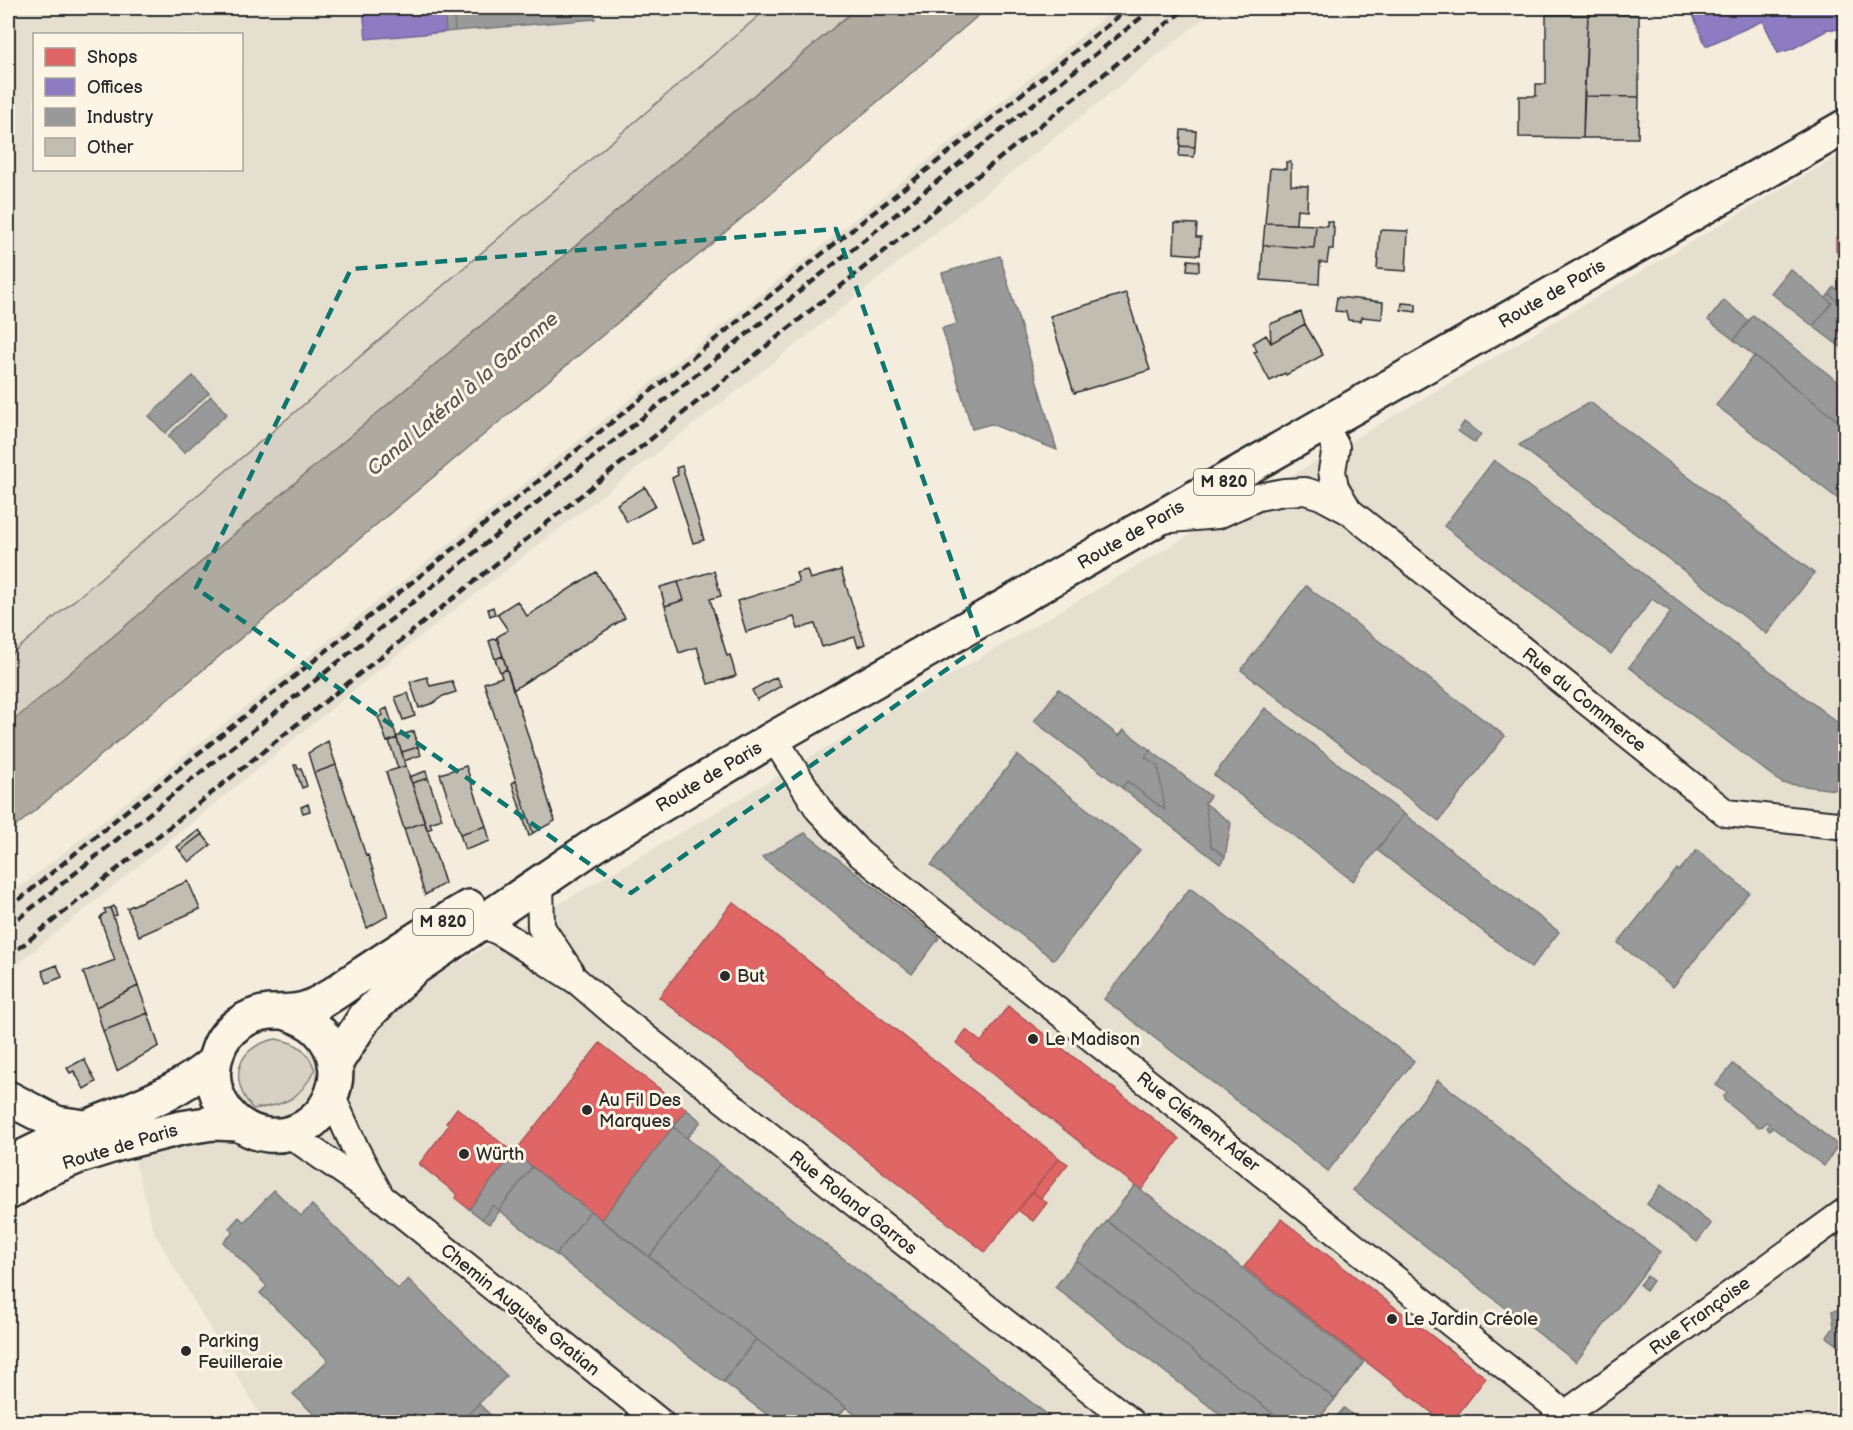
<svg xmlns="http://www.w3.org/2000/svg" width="1853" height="1430" font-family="'Balsamiq Sans',sans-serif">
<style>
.built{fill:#e5dfd0;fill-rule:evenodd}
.green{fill:#d6d1c4;stroke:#807e78;stroke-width:1.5}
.water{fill:#afaaa0;stroke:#7a7771;stroke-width:1.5}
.shops{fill:#e06666;stroke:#aa5454;stroke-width:1.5}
.offices{fill:#8e7cc3;stroke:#706495;stroke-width:1.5}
.industry{fill:#999;stroke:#787878;stroke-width:1.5}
.building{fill:#c2bdb1;stroke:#2b2b2b;stroke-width:1.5}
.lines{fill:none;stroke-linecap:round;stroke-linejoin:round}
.minor-casing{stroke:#2b2b2b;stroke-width:30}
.major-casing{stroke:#2b2b2b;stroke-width:38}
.minor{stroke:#fcf5e5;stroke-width:26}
.major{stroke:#fcf5e5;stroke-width:33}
.rail{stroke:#2b2b2b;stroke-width:4.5;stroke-dasharray:9 4.5;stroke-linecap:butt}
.marked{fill:none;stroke:#0f766e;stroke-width:4.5;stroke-dasharray:12 8;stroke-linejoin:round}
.poi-dot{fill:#2b2b2b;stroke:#fcf5e5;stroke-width:2}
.labels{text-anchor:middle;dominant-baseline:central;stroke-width:6;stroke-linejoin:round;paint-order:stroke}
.shield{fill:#fcf5e5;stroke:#6a6863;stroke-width:1.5}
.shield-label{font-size:16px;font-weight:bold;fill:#2b2b2b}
.street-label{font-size:18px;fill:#2b2b2b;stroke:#fcf5e5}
.poi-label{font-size:18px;fill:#2b2b2b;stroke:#fcf5e5;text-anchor:start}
.water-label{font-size:20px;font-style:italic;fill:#595754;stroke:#fcf5e5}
</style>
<rect width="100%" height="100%" fill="#f4edde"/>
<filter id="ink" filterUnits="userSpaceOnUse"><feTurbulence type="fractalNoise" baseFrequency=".0167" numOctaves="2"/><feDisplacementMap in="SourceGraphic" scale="12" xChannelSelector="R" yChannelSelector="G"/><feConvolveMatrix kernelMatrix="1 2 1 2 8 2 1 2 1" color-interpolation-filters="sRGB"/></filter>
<g filter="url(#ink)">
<!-- built -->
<path class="built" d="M 8,8 L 768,8 L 8,657 ZM 34,34 L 242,34 L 242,170 L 34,170 Z
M 1116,8 L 1217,8 L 783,355 L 416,640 L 8,972 L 8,897 L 890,191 Z
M 1845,152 L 1845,1422 L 264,1422 L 154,1232 L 133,1153 Z"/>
<!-- green -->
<path class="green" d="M 768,8 L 857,8 L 8,726 L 8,657 Z
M 276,1039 C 298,1043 307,1049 315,1070 C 299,1100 285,1105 253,1109 C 227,1079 237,1046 276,1039 Z"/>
<!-- water -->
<path class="water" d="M 857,8 L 987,8 L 702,252 L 8,833 L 8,725 Z"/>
<!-- shops -->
<path class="shops" d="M 1846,233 L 1846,259 L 1836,251 L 1836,238 Z
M 733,902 L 1059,1158 L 985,1252 L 659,997 Z
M 1008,1006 L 1179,1139 L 1141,1190 L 970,1056 L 971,1055 L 956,1043 L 966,1030 L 981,1042 Z
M 600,1043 L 687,1110 L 601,1220 L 514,1153 Z
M 457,1108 L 514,1153 L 469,1209 L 455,1198 L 458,1195 L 419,1164 L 449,1125 L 446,1123 Z
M 1059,1158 L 1068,1164 L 1041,1198 L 1032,1192 Z
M 1032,1192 L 1047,1203 L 1033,1221 L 1018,1210 Z
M 1281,1219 L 1486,1378 L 1452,1422 L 1444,1422 L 1244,1267 Z"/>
<!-- offices -->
<path class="offices" d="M 363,8 L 444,8 L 446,32 L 366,39 Z
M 1710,8 L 1712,13 L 1722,8 L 1787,8 L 1846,11 L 1846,30 L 1825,29 L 1826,31 L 1792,49 L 1778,53 L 1763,21 L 1706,46 L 1693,15 Z"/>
<!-- industry -->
<path class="industry" d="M 444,8 L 453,8 L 455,31 L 446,32 Z
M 453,8 L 594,8 L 595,19 L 455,31 Z
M 1000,256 L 1057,450 L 991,424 L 972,429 L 942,328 L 957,324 L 942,273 Z
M 1790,269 L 1832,303 L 1813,326 L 1771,293 Z
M 1834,287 L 1846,296 L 1846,307 L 1829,294 Z
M 1829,294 L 1846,307 L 1846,351 L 1813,326 L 1832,303 L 1826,298 Z
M 1724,300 L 1749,321 L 1734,340 L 1708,320 Z
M 1753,315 L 1846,388 L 1846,417 L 1841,423 L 1734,340 Z
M 1754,356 L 1846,427 L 1846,505 L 1716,405 Z
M 193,376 L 209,393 L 165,433 L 149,416 Z
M 211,396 L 227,414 L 184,453 L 168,436 Z
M 1590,402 L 1814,573 L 1767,634 L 1519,445 Z
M 1464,422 L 1481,434 L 1475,443 L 1458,431 Z
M 1494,460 L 1846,729 L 1846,775 L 1835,790 L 1782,783 L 1629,667 L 1671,612 L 1652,599 L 1611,654 L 1444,526 Z
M 1306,586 L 1505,736 L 1439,821 L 1241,670 Z
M 1059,689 L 1119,736 L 1124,730 L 1150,750 L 1145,757 L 1158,766 L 1165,810 L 1127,781 L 1122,788 L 1034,721 Z
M 1265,708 L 1404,814 L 1353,881 L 1214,775 Z
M 1150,750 L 1210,796 L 1205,803 L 1211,846 L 1225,857 L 1220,864 L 1122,788 L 1127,781 L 1165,810 L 1158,766 L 1145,757 Z
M 1017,755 L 1140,850 L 1054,960 L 931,865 Z
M 1205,803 L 1231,823 L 1225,857 L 1211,846 Z
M 1404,814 L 1559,932 L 1531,968 L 1377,850 Z
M 805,833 L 939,938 L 912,974 L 762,857 Z
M 1697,850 L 1749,892 L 1673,987 L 1618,943 L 1677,869 L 1679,871 Z
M 1190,888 L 1414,1061 L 1328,1171 L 1104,999 Z
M 1733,1064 L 1838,1145 L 1824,1166 L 1772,1127 L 1770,1130 L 1767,1128 L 1769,1124 L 1766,1122 L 1763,1126 L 1758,1127 L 1724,1100 L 1724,1096 L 1727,1093 L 1716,1085 Z
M 1438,1080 L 1660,1252 L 1576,1362 L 1353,1190 Z
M 687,1110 L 701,1121 L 687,1138 L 673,1127 Z
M 673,1127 L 720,1164 L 649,1257 L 601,1220 Z
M 514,1153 L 532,1167 L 499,1210 L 493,1205 L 482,1219 L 469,1209 Z
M 720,1164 L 1057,1422 L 865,1422 L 649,1257 Z
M 532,1167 L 590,1211 L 556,1255 L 500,1211 L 489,1224 L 482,1219 L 493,1205 L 499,1210 Z
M 1135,1185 L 1364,1362 L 1335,1399 L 1107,1221 Z
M 1661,1185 L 1711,1224 L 1697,1242 L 1647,1204 Z
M 274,1190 L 301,1216 L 312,1205 L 398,1289 L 408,1279 L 507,1376 L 460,1422 L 322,1422 L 293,1394 L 328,1360 L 260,1293 L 267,1286 L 223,1242 L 233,1233 L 229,1228 L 239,1217 L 244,1222 Z
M 590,1211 L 756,1339 L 723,1382 L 556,1255 Z
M 1107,1221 L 1335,1399 L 1316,1422 L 1284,1422 L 1076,1260 Z
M 1076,1260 L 1284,1422 L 1230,1422 L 1055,1287 Z
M 1647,1276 L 1653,1281 L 1646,1291 L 1640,1285 Z
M 1846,1309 L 1846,1351 L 1827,1337 L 1834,1327 L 1832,1311 Z
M 756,1339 L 846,1407 L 834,1422 L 777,1422 L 724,1382 Z
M 479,1404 L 498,1422 L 460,1422 Z
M 1344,1408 L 1362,1422 L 1335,1422 L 1333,1421 Z"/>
<!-- building -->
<path class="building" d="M 1546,8 L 1588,8 L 1588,15 L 1546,15 Z
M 1546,15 L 1588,15 L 1583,138 L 1519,137 L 1519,96 L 1536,96 L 1536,84 L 1546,84 Z
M 1588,15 L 1639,15 L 1639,97 L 1584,96 Z
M 1584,96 L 1639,97 L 1638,138 L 1583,138 Z
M 1181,130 L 1196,131 L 1195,147 L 1180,146 Z
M 1180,146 L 1195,147 L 1194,157 L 1179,156 Z
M 1286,162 L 1291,162 L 1291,185 L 1308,186 L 1307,210 L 1297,209 L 1296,224 L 1265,223 L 1270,168 L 1286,169 Z
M 1327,221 L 1333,222 L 1333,227 L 1334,227 L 1333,249 L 1329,249 L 1327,263 L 1320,262 L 1319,284 L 1261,280 L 1263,245 L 1314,248 L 1316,225 L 1327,226 Z
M 1175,223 L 1197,224 L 1196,237 L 1201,237 L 1200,255 L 1174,253 Z
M 1265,223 L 1316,225 L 1314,248 L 1263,245 Z
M 1380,230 L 1408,231 L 1406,271 L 1377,269 Z
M 1188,260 L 1199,261 L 1199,271 L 1187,270 Z
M 1126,293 L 1150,370 L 1074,393 L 1050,316 Z
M 1337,297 L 1383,302 L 1382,319 L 1362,317 L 1361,321 L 1348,320 L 1346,312 L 1335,311 Z
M 1402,303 L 1416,304 L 1416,312 L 1401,310 Z
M 1301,312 L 1305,324 L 1271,343 L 1270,324 Z
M 1305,324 L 1323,355 L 1286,375 L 1285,373 L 1270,381 L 1254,352 L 1257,351 L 1253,343 L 1266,335 L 1271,343 Z
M 682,466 L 704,540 L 693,543 L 672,478 L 678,475 L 676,468 Z
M 645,487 L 656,506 L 627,522 L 617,504 Z
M 807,570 L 810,579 L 841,570 L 865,644 L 858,647 L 855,637 L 822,647 L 815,624 L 798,629 L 794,617 L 746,632 L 737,601 L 799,582 L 796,573 Z
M 714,571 L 721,596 L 710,599 L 727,656 L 730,655 L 736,676 L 708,684 L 697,647 L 679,653 L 665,606 L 684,600 L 678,582 Z
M 596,572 L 625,618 L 513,690 L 497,637 L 508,630 L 497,614 L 517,601 L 527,616 Z
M 678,582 L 684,600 L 665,606 L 660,587 Z
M 493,607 L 495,614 L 490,616 L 488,609 Z
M 497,638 L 503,656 L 495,659 L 489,641 Z
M 503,656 L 507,669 L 500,672 L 495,659 Z
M 507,669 L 555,821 L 533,833 L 484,683 L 502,677 L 500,672 Z
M 427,677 L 430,686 L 452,681 L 456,692 L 443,696 L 433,703 L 419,708 L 410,682 Z
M 776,677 L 781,686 L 757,700 L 752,690 Z
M 408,693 L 415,716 L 403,720 L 395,697 Z
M 387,708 L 397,738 L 387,742 L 378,717 L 383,715 L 381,711 Z
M 414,731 L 418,747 L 402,752 L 396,737 Z
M 397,738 L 406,766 L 398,768 L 389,741 Z
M 328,741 L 336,765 L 314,773 L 308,753 Z
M 418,747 L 421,755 L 404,761 L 402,752 Z
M 294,765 L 297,765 L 298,769 L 301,768 L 307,786 L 302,788 Z
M 336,765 L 366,856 L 368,855 L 388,916 L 367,928 L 314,773 Z
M 406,766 L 425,822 L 404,829 L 386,772 Z
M 466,766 L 486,826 L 460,834 L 440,774 Z
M 426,771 L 428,778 L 412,783 L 409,777 Z
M 428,778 L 442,819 L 430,823 L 432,828 L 427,830 L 412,783 Z
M 516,781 L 533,833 L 529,836 L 512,783 Z
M 308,804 L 310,811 L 303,813 L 301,807 Z
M 425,822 L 445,883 L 425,895 L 404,829 Z
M 486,826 L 490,841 L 465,850 L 460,834 Z
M 199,830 L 202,834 L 180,851 L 177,847 Z
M 202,834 L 211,845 L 189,862 L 180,851 Z
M 188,881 L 200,909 L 139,936 L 127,908 Z
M 114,906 L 117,915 L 113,916 L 110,908 Z
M 110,908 L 138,986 L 96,1007 L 83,972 L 115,960 L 100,918 L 103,914 L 106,913 L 104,909 Z
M 57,965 L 62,977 L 47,983 L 42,971 Z
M 138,986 L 148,1013 L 103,1031 L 96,1007 Z
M 148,1013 L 159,1046 L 117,1071 L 103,1031 Z
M 84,1059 L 96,1082 L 84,1089 L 74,1071 L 70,1073 L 67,1068 Z"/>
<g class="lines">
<!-- minor casing -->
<g class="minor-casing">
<path id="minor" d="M 1349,511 L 1726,813 L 1846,826
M 1160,520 L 1218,515 L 1258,497 L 1284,492 L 1305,491 L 1321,496 L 1349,511 L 1335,487 L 1332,471 L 1336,447 L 1324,425
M 774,738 L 819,810 L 860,854 L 1565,1414
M 540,883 L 541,927 L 570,971
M 479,923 L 500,932 L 577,981 L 613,1012 L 1131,1422
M 289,1134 L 381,1197 L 356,1150 L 332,1097
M 381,1197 L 660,1422
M 1554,1422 L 1846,1211"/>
</g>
<!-- major casing -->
<g class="major-casing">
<path id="major" d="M 287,1013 C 298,1017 309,1021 318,1030 C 359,1071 324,1140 268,1135 C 251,1133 236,1124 226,1111 C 213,1093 210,1071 218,1050 C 225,1029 248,1014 270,1012 C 284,1011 297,1013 310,1007 C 328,1000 348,983 364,973 C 399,950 433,928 469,907
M 335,1064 L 365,1017 L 413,969 L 604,839 L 774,738 L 1846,126
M 8,1098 L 56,1123 L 85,1127
M 8,1164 C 34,1152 60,1138 87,1127 C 131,1109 177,1094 214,1062
M 8,1193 L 46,1170 L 77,1157 L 121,1143 L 181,1128 L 213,1123 L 239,1124"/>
</g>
<!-- minor -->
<use href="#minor" class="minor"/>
<!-- major -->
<use href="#major" class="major"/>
<!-- rail -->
<path class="rail" d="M 8,909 L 125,812 L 1129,8
M 8,927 L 1153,8
M 8,957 L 1186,8"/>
</g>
</g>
<!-- marked area -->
<path class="marked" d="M 836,229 L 981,645 L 631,893 L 196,588 L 351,269 Z"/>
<!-- markers -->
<g class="poi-dot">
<circle cx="725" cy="976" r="6"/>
<circle cx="1033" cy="1039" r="6"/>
<circle cx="587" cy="1110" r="6"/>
<circle cx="464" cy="1154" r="6"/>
<circle cx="1392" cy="1319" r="6"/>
<circle cx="186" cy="1351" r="6"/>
</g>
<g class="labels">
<!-- shield labels -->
<g class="shield">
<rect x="1194" y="469" width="60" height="26" rx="4.5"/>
<rect x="413" y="909" width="60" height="26" rx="4.5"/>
</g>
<g class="shield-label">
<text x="1224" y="482">M 820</text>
<text x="443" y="922">M 820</text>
</g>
<!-- street labels -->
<g class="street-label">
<text transform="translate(1552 294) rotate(-30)">Route de Paris</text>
<text transform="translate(1131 535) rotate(-30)">Route de Paris</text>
<text transform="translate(1584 700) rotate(39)">Rue du Commerce</text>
<text transform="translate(709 777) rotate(-31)">Route de Paris</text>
<text transform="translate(1198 1122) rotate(38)">Rue Clément Ader</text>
<text transform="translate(120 1147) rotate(-17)">Route de Paris</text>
<text transform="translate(853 1203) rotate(38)">Rue Roland Garros</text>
<text transform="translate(520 1310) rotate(39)">Chemin Auguste Gratian</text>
<text transform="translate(1700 1316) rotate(-36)">Rue Françoise</text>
</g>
<!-- poi labels -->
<g class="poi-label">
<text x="737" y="976">But</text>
<text x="1045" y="1039">Le Madison</text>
<text x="599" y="1100">Au Fil Des<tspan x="599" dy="21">Marques</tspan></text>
<text x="476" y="1154">Würth</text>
<text x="1404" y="1319">Le Jardin Créole</text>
<text x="198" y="1341">Parking<tspan x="198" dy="21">Feuilleraie</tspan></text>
</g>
<!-- water labels -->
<g class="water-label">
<text transform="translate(463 394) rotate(-40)">Canal Latéral à la Garonne</text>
</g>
</g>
<!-- margin -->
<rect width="1853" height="1430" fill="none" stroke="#fcf5e5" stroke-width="30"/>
<rect x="15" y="15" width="1823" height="1400" fill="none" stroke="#2b2b2b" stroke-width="2" filter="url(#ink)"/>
<!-- legend -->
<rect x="33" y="33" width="210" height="138" fill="#fcf5e5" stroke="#a8a49b" stroke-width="1.5"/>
<rect x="45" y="48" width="30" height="18" fill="#e06666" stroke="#a8a49b" stroke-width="1.5"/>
<text x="87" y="63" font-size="18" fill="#2b2b2b">Shops</text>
<rect x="45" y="78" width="30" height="18" fill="#8e7cc3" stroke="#a8a49b" stroke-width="1.5"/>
<text x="87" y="93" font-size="18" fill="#2b2b2b">Offices</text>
<rect x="45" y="108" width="30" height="18" fill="#999999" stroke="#a8a49b" stroke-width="1.5"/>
<text x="87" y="123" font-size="18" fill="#2b2b2b">Industry</text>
<rect x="45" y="138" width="30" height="18" fill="#c2bdb1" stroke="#a8a49b" stroke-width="1.5"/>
<text x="87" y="153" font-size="18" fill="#2b2b2b">Other</text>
</svg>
